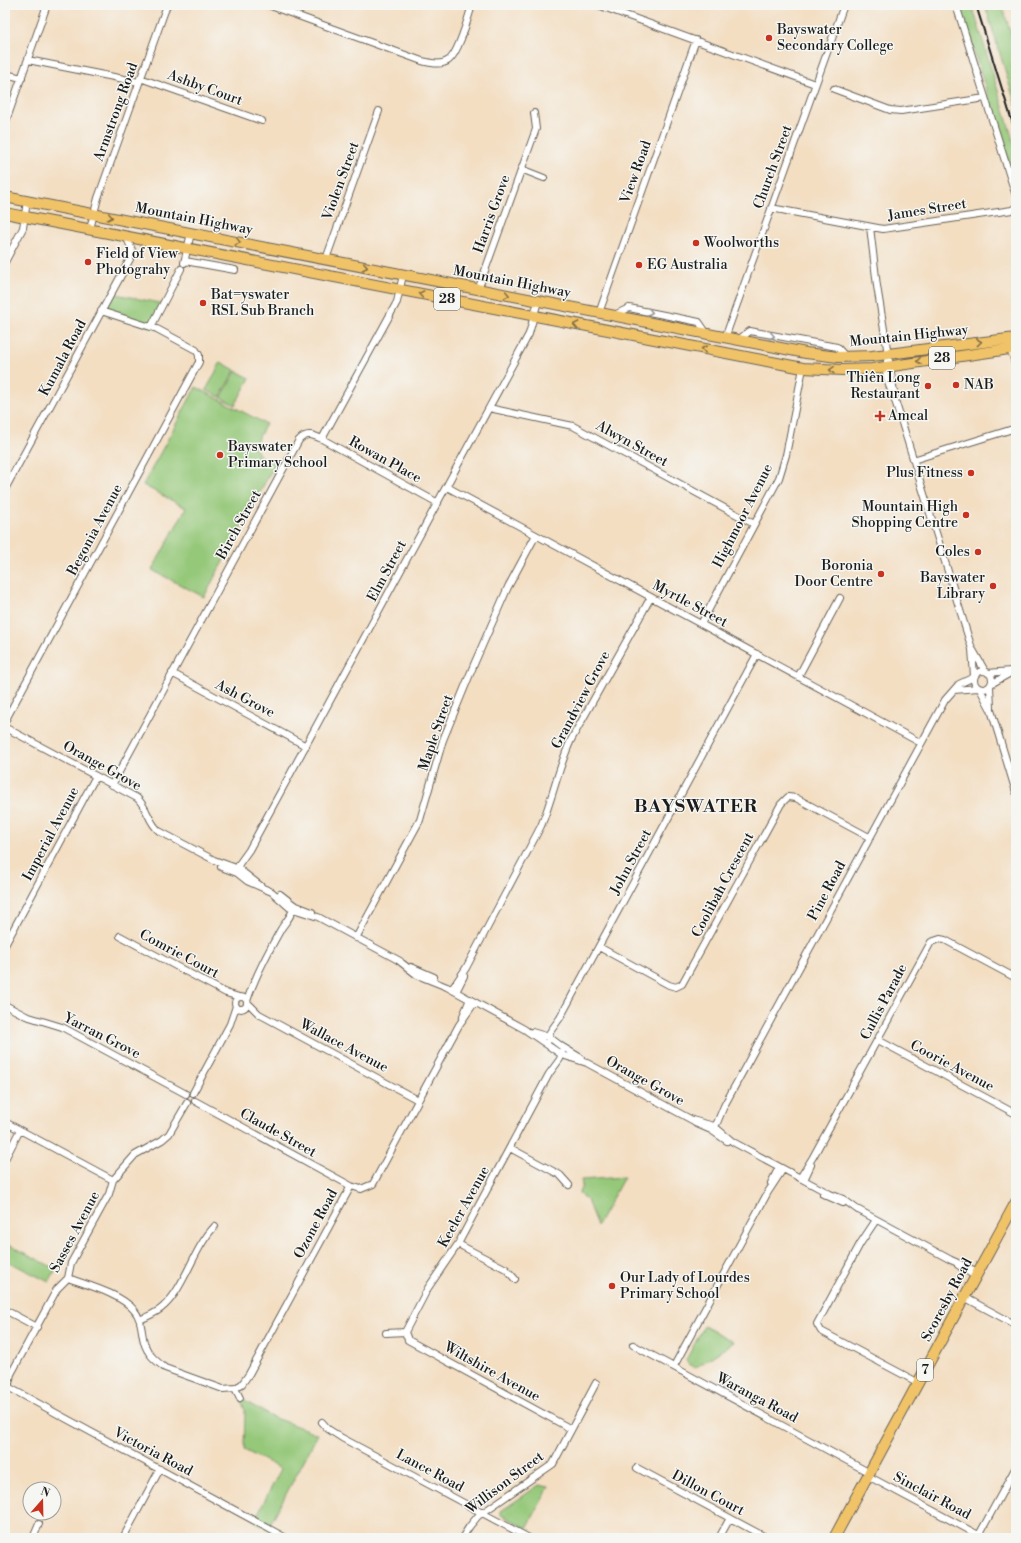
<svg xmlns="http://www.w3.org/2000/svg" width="1021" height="1543" font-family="'Libre Bodoni',serif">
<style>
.green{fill:#95c879;stroke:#58724a}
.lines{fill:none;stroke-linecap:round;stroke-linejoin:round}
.street-casing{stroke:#676056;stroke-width:8}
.secondary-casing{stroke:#676056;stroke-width:10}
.primary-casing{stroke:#676056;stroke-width:12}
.street{stroke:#fff;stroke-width:6}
.secondary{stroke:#f9e7c3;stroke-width:9}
.primary{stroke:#f0c369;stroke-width:10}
.rail{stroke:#1c1c1c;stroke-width:2}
.oneway{stroke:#867042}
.oneway2{stroke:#999}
.poi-dot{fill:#c8321e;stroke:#f6f6f2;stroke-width:1.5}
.labels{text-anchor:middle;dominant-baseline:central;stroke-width:3;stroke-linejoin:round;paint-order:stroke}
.shield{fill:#f6f6f2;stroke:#5d5d5c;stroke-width:1}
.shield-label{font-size:13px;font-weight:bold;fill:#1c1c1c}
.poi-label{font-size:14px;fill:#1c1c1c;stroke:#f6f6f2;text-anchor:start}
.street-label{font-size:14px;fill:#1c1c1c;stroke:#f6f6f2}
.district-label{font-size:18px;font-weight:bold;letter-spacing:1px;fill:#1c1c1c;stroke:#f6f6f2}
</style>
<rect width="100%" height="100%" fill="#f6f6f2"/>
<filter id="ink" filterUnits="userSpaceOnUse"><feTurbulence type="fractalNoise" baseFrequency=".025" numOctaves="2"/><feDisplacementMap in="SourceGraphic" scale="8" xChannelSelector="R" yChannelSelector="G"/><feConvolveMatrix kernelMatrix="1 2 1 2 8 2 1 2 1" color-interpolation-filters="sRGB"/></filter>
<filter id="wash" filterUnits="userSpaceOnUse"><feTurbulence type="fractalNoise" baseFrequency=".012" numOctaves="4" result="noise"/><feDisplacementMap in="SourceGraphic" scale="16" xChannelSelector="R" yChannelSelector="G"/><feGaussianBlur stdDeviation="0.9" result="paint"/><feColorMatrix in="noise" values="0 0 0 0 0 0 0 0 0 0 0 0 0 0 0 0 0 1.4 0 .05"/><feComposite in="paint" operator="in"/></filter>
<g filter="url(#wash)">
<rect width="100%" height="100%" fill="#f3dec2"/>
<!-- green -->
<path class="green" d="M 959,5 L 972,5 L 1016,150 L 1016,184 Z
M 985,5 L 1002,5 L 1016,50 L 1016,106 Z
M 111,293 L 164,304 L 151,327 L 101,311 Z
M 221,362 L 235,370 L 220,397 L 206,390 Z
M 236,371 L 250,378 L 235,405 L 221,398 Z
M 196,387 L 266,424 L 254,446 L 260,456 L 275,464 L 204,597 L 152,570 L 186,508 L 143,485 Z
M 624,1177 L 597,1226 L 587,1200 L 579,1193 L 582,1185 L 581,1180 Z
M 10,1245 L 56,1269 L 49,1282 L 5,1260 L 5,1254 Z
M 704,1326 L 734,1342 L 695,1368 L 688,1364 L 686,1360 Z
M 240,1398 L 272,1417 L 318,1434 L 268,1528 L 254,1521 L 281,1469 L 244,1450 L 245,1410 Z
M 539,1485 L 549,1487 L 527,1528 L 501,1515 L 501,1511 Z"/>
</g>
<g filter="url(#ink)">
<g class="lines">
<!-- street casing -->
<g class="street-casing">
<path id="street" d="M 268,5 L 422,61 C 431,63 441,66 449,60 C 459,52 468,18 472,5
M 598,5 L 815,84
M 956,5 L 1016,196
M 28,60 L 139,82
M 5,74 L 22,78
M 140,78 L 262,121
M 834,89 L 890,110 L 901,111 L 985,98
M 5,124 L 47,5
M 521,169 L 544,178
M 771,208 L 883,229 L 1012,210 L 1016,207
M 870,227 L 877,286 L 894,392
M 90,229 L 98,198 L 167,5
M 326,259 L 379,111
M 185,261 L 235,270
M 5,262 L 23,228 L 27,201
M 184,263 L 191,233
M 478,290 L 536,129 L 534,113
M 599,313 L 696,40
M 614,315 L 629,308 L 699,322 L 708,335
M 151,327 L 181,269
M 725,338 L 844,5
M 738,340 L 750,331 L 837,347 L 846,357
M 888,355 C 884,374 886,380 894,397 L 972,649 L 974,676
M 489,408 L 573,426 L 754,524
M 322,439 L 438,503
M 913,460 L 1016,428
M 447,487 L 921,743
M 5,489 L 130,259 L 132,250 L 126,236
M 701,624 L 779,478 L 786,455 L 803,368
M 973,650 L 985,671
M974 680a9 9 0 1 1 18 0a9 9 0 1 1-18 0Z
M 172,673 L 306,746
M 988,673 L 1011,671
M 798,677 L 840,598
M 991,684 L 1016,670
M 990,686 L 991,708
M 980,689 L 991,710 L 1016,792
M 954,690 L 978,688
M 5,721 L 199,362 L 199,355 L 196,350 L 157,329 L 101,311
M 8,729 L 137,798 C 148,808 148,822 159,831 L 214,860 L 239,869 L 262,887
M 112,785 L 299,440 C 307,432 313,435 322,439 L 397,302 L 403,275
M 221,867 L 237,873 L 247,881 L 272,892 L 290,908 L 318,917 L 400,961
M 237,873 L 239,864 L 249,850 L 529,334 L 538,301
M 280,894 L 294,905 L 312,912
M 120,936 L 226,993 L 239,997
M 356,938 L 420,820 L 443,740 L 475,662 L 508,587 L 536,535
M 5,945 L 96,776
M 599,947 L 669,985 L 676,987 L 682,984 L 781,804 L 788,797 L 796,798 L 869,837
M 398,960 L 417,975 L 447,987 L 524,1029 L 562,1055 L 587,1063 L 692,1120 L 714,1126 L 733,1142 L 830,1194 L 843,1199 L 858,1210
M 411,967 L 434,977
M 452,989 L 466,968 L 541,826 C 553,798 558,768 571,740 L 651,597
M 456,992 L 464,976
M235 1003a6 6 0 1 1 12 0a6 6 0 1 1-12 0Z
M 247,1001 C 255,976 268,952 281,929 C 286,921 293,915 294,905
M 248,1003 L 259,1014 L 418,1100
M 5,1005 L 26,1016 L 62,1027 L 186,1094
M 463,1016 L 470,999
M 532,1032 L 549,1037 L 561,1046 L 581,1058
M 878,1040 L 1016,1114
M 547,1043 L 550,1032 L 560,1018 L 757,654
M 193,1093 L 230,1024 L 236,1006
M 195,1101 L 351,1186
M 5,1122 L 113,1180
M 695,1123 L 711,1130 L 727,1141
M 711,1130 L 717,1123 L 724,1106 L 945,700 L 959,684 L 974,677
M 510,1148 L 560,1175 L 569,1185
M 5,1159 L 20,1130
M 800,1178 L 813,1157 L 931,942 L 940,939 L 945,940 L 1016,978
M 804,1180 L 811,1165
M 771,1183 L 779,1167
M 823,1194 L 843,1203
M 855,1208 L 951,1260 L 978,1272
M 876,1220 L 860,1244 L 817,1324 L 821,1331 L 919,1383
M 458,1244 L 506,1269 L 515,1279
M 958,1265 L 976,1277
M 68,1278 C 87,1285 121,1294 134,1310 C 142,1319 141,1331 144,1342 C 147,1354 156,1361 165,1368 L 223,1389 L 235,1388
M 964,1297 L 1016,1325
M 5,1310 L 37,1327
M 140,1320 C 148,1316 157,1313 164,1306 C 185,1287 193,1249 215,1226
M 405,1332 L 408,1340 L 571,1429
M 386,1333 L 405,1332 L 428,1288 L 458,1244 L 549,1074 L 560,1059 L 563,1048
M 633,1345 L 870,1473
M 674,1366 L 768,1192 L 783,1169
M 8,1387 L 286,1538
M 5,1390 L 9,1384 L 11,1374 L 57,1289 L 68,1278 L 71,1263 L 109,1194 L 113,1180 L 135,1155 L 162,1140 L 169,1134 L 187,1103
M 240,1398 L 235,1388 L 242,1384 L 249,1374 L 351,1186 L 361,1189 L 373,1184 L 459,1025 L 475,1002
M 322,1422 L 328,1429 L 342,1438 L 529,1538
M 637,1468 L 767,1538
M 868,1476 L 984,1538
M 979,1535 L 1016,1467
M 33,1538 L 39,1524
M 123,1538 L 160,1469
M 462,1538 L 469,1527 L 478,1516 L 553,1464 L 596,1383
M 719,1538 L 730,1518"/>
</g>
<!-- secondary casing -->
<g class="secondary-casing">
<path id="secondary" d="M 1010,342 L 1016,364"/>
</g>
<!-- primary casing -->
<g class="primary-casing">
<path id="primary" d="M 5,197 L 806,353 L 838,357 L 872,356 L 1016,338
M 5,213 L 803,368 L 842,370 L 872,369 L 1016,348
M 834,1538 L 1016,1202"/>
</g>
<!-- street -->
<use href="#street" class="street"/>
<!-- secondary -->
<use href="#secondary" class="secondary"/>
<!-- primary -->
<use href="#primary" class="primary"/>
<!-- rail -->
<path class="rail" d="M 976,5 L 1016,134"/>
</g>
<!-- one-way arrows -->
<defs><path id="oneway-chevron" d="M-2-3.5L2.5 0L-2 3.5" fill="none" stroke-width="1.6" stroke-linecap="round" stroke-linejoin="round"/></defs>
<g class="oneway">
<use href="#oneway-chevron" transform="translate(110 217) rotate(11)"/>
<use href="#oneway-chevron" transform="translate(238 242) rotate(11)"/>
<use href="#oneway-chevron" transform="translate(365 267) rotate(11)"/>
<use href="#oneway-chevron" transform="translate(421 294) rotate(-169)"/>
<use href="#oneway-chevron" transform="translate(507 295) rotate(11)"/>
<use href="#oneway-chevron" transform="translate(576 325) rotate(-169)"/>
<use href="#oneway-chevron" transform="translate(979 342) rotate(-6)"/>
<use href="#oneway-chevron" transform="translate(704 349) rotate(-169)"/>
<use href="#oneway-chevron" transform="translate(919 361) rotate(172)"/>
<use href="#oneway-chevron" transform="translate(832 370) rotate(-177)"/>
</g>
<g class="oneway2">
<use href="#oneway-chevron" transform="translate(650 312) rotate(11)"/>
<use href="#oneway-chevron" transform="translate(772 336) rotate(11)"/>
</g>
</g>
<!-- markers -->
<g class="poi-dot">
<circle cx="769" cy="38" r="4"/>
<circle cx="696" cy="243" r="4"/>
<circle cx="88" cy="262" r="4"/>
<circle cx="639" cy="265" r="4"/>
<circle cx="203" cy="303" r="4"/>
<circle cx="956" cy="385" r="4"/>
<circle cx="928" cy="386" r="4"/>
<path d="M878 410h4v4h4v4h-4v4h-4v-4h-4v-4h4z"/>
<circle cx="220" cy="455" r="4"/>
<circle cx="971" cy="473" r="4"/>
<circle cx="966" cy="515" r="4"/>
<circle cx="978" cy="552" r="4"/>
<circle cx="881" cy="574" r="4"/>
<circle cx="993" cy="586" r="4"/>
<circle cx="612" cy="1286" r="4"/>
</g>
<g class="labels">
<!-- shield labels -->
<g class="shield">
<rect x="434" y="288" width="26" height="22" rx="3"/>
<rect x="929" y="347" width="26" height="22" rx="3"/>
<rect x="917" y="1359" width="16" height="22" rx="3"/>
</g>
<g class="shield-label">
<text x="447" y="299">28</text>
<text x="942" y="358">28</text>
<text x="925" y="1370">7</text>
</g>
<!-- poi labels -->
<g class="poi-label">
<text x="777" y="30">Bayswater<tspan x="777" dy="16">Secondary College</tspan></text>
<text x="704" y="243">Woolworths</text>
<text x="96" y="254">Field of View<tspan x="96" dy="16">Photograhy</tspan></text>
<text x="647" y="265">EG Australia</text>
<text x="211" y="295">Bat=yswater<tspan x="211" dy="16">RSL Sub Branch</tspan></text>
<text x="920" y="378" text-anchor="end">Thiên Long<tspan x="920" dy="16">Restaurant</tspan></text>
<text x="964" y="385">NAB</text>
<text x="888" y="416">Amcal</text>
<text x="228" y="447">Bayswater<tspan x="228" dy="16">Primary School</tspan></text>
<text x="963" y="473" text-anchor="end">Plus Fitness</text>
<text x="958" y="507" text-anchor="end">Mountain High<tspan x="958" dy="16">Shopping Centre</tspan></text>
<text x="970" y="552" text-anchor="end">Coles</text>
<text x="873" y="566" text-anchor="end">Boronia<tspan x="873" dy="16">Door Centre</tspan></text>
<text x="985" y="578" text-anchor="end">Bayswater<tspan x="985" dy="16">Library</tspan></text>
<text x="620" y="1278">Our Lady of Lourdes<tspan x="620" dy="16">Primary School</tspan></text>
</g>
<!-- street labels -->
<g class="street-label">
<text transform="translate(205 88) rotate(20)">Ashby Court</text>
<text transform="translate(116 112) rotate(-70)">Armstrong Road</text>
<text transform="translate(773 167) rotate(-70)">Church Street</text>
<text transform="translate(636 172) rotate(-70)">View Road</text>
<text transform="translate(341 181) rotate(-70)">Violen Street</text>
<text transform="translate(927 210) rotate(-9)">James Street</text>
<text transform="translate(492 214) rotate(-70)">Harris Grove</text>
<text transform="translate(194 219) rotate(11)">Mountain Highway</text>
<text transform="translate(512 282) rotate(11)">Mountain Highway</text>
<text transform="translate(909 336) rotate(-6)">Mountain Highway</text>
<text transform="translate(63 358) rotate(-62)">Kumala Road</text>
<text transform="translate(632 444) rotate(29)">Alwyn Street</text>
<text transform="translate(385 460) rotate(29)">Rowan Place</text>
<text transform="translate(743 516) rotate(-63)">Highmoor Avenue</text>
<text transform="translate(239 525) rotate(-61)">Birch Street</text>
<text transform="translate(95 530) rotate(-62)">Begonia Avenue</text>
<text transform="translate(387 571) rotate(-62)">Elm Street</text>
<text transform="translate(690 604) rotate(28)">Myrtle Street</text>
<text transform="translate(245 699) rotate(28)">Ash Grove</text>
<text transform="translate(581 700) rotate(-62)">Grandview Grove</text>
<text transform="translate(436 733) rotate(-71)">Maple Street</text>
<text transform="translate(102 766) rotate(29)">Orange Grove</text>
<text transform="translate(51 834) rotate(-62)">Imperial Avenue</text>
<text transform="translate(631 862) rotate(-62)">John Street</text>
<text transform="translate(723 885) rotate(-62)">Coolibah Crescent</text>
<text transform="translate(827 891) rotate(-62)">Pine Road</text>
<text transform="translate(179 954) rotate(28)">Comrie Court</text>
<text transform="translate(884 1002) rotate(-62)">Cullis Parade</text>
<text transform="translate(102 1036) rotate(27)">Yarran Grove</text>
<text transform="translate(344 1046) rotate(28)">Wallace Avenue</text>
<text transform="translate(952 1066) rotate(28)">Coorie Avenue</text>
<text transform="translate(645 1081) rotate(29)">Orange Grove</text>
<text transform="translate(278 1133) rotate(29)">Claude Street</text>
<text transform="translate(464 1207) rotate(-61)">Keeler Avenue</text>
<text transform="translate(316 1224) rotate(-62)">Ozone Road</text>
<text transform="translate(75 1232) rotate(-62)">Sasses Avenue</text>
<text transform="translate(947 1300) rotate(-62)">Scoresby Road</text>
<text transform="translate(492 1372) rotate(29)">Wiltshire Avenue</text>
<text transform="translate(757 1398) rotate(28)">Waranga Road</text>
<text transform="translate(153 1452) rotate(28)">Victoria Road</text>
<text transform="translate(430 1471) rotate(28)">Lance Road</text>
<text transform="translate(505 1483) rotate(-37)">Willison Street</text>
<text transform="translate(708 1493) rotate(28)">Dillon Court</text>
<text transform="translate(932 1496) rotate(28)">Sinclair Road</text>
</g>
<!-- district labels -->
<g class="district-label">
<text x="696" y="806">BAYSWATER</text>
</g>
</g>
<!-- margin -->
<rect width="1021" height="1543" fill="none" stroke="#f6f6f2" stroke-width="20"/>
<!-- north arrow -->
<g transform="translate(42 1501) rotate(20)"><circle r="19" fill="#f6f6f2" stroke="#9f9f9c"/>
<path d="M0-3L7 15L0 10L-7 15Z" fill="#c8321e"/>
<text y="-6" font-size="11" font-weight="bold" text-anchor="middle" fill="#1c1c1c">N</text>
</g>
</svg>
